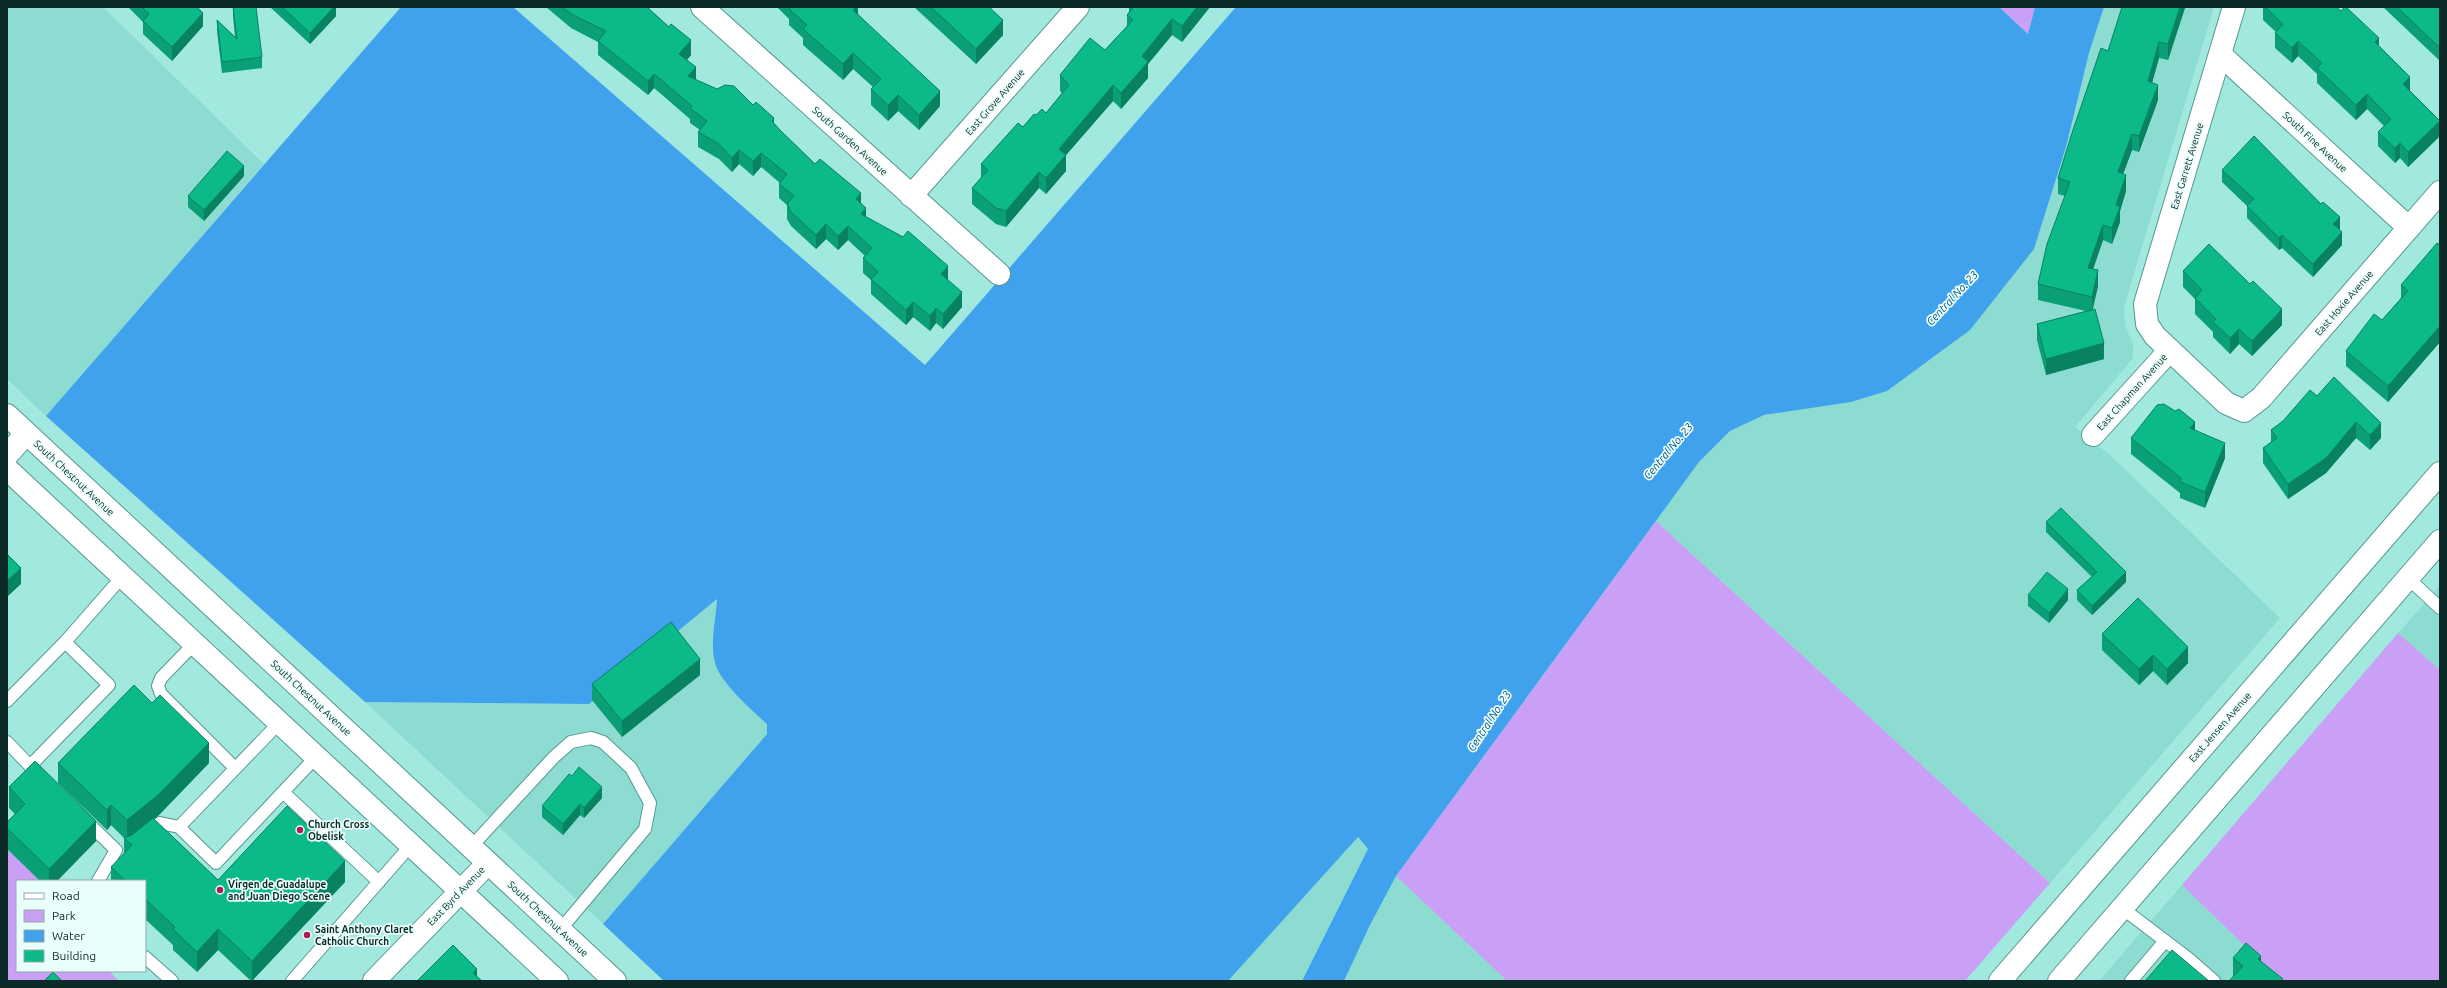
<svg xmlns="http://www.w3.org/2000/svg" width="2447" height="988" font-family="Ubuntu,sans-serif">
<style>
.built{fill:#8cdcd2}
.green{fill:#caa0f7}
.water{fill:#40a1ed}
.lines{fill:none;stroke-linecap:round;stroke-linejoin:round}
.service-casing{stroke:#549991;stroke-width:14}
.minor-casing{stroke:#549991;stroke-width:24}
.secondary-casing{stroke:#549991;stroke-width:24}
.primary-casing{stroke:#549991;stroke-width:24}
.service{stroke:#fff;stroke-width:12}
.minor{stroke:#fff;stroke-width:22}
.secondary{stroke:#fff;stroke-width:22}
.primary{stroke:#fff;stroke-width:22}
.wall{fill:#0a9f76}
.shaded-wall{fill:#088260}
.building{fill:#0cb989;stroke:#088260}
.poi-dot{fill:#ac1c51;stroke:#eafefb;stroke-width:1.5}
.labels{text-anchor:middle;dominant-baseline:central;stroke-width:3.5;stroke-linejoin:round;paint-order:stroke}
.street-label{font-size:10px;fill:#0c2a27;stroke:#eafefb}
.poi-label{font-size:10px;font-weight:bold;fill:#0c2a27;stroke:#eafefb;text-anchor:start}
.water-label{font-size:11px;font-style:italic;fill:#004c7d;stroke:#eafefb}
</style>
<rect width="100%" height="100%" fill="#a1e8de"/>
<!-- built -->
<path class="built" d="M 7,7 L 103,7 L 264,164 L 46,416 L 7,379 Z
M 2104,7 L 2214,7 L 2126,300 L 2124,312 L 2126,328 L 2133,343 L 2133,358 L 2075,427 L 2111,456 L 2280,618 L 2050,883 L 1656,521 L 1699,462 L 1730,431 L 1764,415 L 1851,402 L 2034,249 L 2066,147 L 2089,53 Z
M 2440,586 L 2440,670 L 2398,633 Z
M 717,598 L 714,643 L 734,692 L 767,724 L 767,734 L 603,924 L 365,702 L 589,704 Z
M 1358,837 L 1368,849 L 1302,981 L 1228,981 Z
M 1396,876 L 1507,981 L 1344,981 L 1370,925 Z
M 2182,885 L 2281,981 L 2099,981 Z"/>
<!-- green -->
<path class="green" d="M 1999,7 L 2035,7 L 2028,34 Z
M 1656,521 L 2050,883 L 1965,981 L 1507,981 L 1396,876 Z
M 2398,633 L 2440,670 L 2440,981 L 2281,981 L 2182,885 Z
M 7,849 L 40,881 L 17,881 L 17,971 L 109,971 L 119,981 L 7,981 Z"/>
<!-- water -->
<path class="water" d="M 401,7 L 513,7 L 925,365 L 1236,7 L 1999,7 L 2028,34 L 2035,7 L 2104,7 L 2089,53 L 2066,147 L 2034,249 L 1970,330 L 1887,391 L 1851,402 L 1764,415 L 1730,431 L 1699,462 L 1396,876 L 1370,925 L 1344,981 L 1302,981 L 1368,849 L 1358,837 L 1228,981 L 664,981 L 603,924 L 767,734 L 767,724 C 752,710 723,685 716,666 C 709,646 716,619 717,599 L 589,704 L 365,702 L 46,416 Z"/>
<g class="lines">
<!-- service casing -->
<g class="service-casing">
<path id="service" d="M 2408,578 L 2440,608
M 194,644 L 161,678 L 158,686 L 161,694 L 235,768
M 7,701 L 65,642 L 122,577
M 279,723 L 179,827 L 216,863 L 316,757
M 7,742 L 30,766
M 38,774 L 30,766 L 109,685 L 65,642
M 283,792 L 379,882
M 85,820 L 116,850 L 98,881
M 146,834 L 160,823 L 179,827
M 471,847 L 554,757 L 571,742 L 591,738 L 603,742 L 631,768 L 650,803 L 645,829 L 560,930
M 2122,908 L 2189,959 L 2214,981
M 145,957 L 172,981
M 292,981 L 411,845
M 2131,981 L 2165,941"/>
</g>
<!-- minor casing -->
<g class="minor-casing">
<path id="minor" d="M 702,7 L 999,274
M 2234,7 L 2145,304 L 2147,324 L 2155,336 L 2226,403 L 2244,411 L 2261,398 L 2440,192
M 2221,55 L 2409,228
M 911,196 L 1078,7
M 2093,435 L 2170,350
M 7,455 L 26,434
M 374,981 L 488,863"/>
</g>
<!-- secondary casing -->
<g class="secondary-casing">
<path id="secondary" d="M 7,415 L 615,981
M 7,469 L 557,981"/>
</g>
<!-- primary casing -->
<g class="primary-casing">
<path id="primary" d="M 2000,981 L 2440,473
M 2059,981 L 2440,541"/>
</g>
<!-- service -->
<use href="#service" class="service"/>
<!-- minor -->
<use href="#minor" class="minor"/>
<!-- secondary -->
<use href="#secondary" class="secondary"/>
<!-- primary -->
<use href="#primary" class="primary"/>
</g>
<!-- wall -->
<path class="wall" d="M 128,7 L 197,7 L 203,26 L 172,61 L 143,34 L 143,22 Z
M 233,7 L 262,57 L 262,68 L 222,73 L 217,31 L 217,20 L 235,37 L 233,16 Z
M 270,7 L 336,7 L 336,16 L 310,44 Z
M 546,7 L 647,7 L 691,55 L 687,60 L 696,80 L 753,105 L 774,124 L 780,130 L 815,164 L 861,203 L 866,217 L 948,280 L 962,307 L 943,329 L 936,323 L 930,331 L 913,317 L 906,325 L 871,294 L 871,280 L 863,273 L 863,258 L 865,256 L 848,240 L 838,250 L 826,239 L 816,249 L 791,226 L 787,219 L 787,205 L 779,198 L 779,184 L 780,183 L 761,167 L 753,176 L 739,164 L 732,172 L 719,159 L 698,147 L 698,132 L 700,130 L 690,123 L 690,119 L 654,88 L 648,95 L 598,55 L 598,42 L 571,28 Z
M 777,7 L 858,7 L 858,14 L 940,106 L 919,130 L 898,111 L 888,121 L 871,105 L 871,89 L 873,87 L 853,69 L 843,80 L 803,45 L 803,38 L 789,25 L 789,19 Z
M 914,7 L 989,7 L 1003,35 L 976,64 Z
M 1129,7 L 1210,7 L 1182,42 L 1172,35 L 1148,64 L 1148,78 L 1121,109 L 1113,101 L 1066,155 L 1066,171 L 1046,194 L 1039,188 L 1006,227 L 996,224 L 972,204 L 972,188 L 981,178 L 981,164 L 1036,115 L 1046,113 L 1062,93 L 1060,91 L 1060,75 L 1105,50 L 1127,26 L 1127,15 L 1129,12 Z
M 2185,7 L 2168,60 L 2159,58 L 2152,83 L 2158,100 L 2139,152 L 2132,150 L 2123,174 L 2126,191 L 2120,211 L 2120,222 L 2112,244 L 2103,240 L 2093,269 L 2098,286 L 2092,309 L 2104,359 L 2046,375 L 2037,340 L 2037,324 L 2086,311 L 2038,300 L 2038,284 L 2065,196 L 2058,194 L 2058,178 L 2108,51 Z
M 2263,7 L 2336,7 L 2379,47 L 2440,136 L 2408,167 L 2400,158 L 2395,163 L 2378,146 L 2378,132 L 2384,126 L 2367,109 L 2356,120 L 2317,83 L 2317,74 L 2298,56 L 2292,63 L 2275,48 L 2275,33 L 2276,32 L 2263,20 Z
M 2383,7 L 2440,7 L 2440,61 Z
M 2222,170 L 2340,230 L 2342,245 L 2313,277 L 2282,248 L 2279,250 L 2247,218 L 2247,206 L 2222,182 Z
M 244,176 L 204,221 L 188,207 L 188,196 Z
M 2440,245 L 2440,342 L 2388,402 L 2346,366 L 2346,351 L 2382,320 L 2401,298 L 2401,285 Z
M 2183,271 L 2282,325 L 2252,356 L 2239,344 L 2230,354 L 2213,337 L 2213,332 L 2195,314 L 2195,299 L 2183,287 Z
M 2317,396 L 2381,438 L 2370,450 L 2356,438 L 2326,473 L 2288,499 L 2263,463 L 2263,448 L 2271,442 L 2271,430 Z
M 2195,430 L 2225,458 L 2205,508 L 2180,498 L 2180,493 L 2131,454 L 2131,438 Z
M 2046,522 L 2126,582 L 2092,615 L 2077,600 L 2077,590 L 2092,577 L 2046,532 Z
M 2028,595 L 2068,600 L 2049,623 L 2028,606 Z
M 2102,634 L 2188,663 L 2167,685 L 2153,671 L 2139,685 L 2102,650 Z
M 700,675 L 622,737 L 592,700 L 592,684 Z
M 58,763 L 209,763 L 158,816 L 154,819 L 218,880 L 345,882 L 252,981 L 251,981 L 218,950 L 197,972 L 173,950 L 173,945 L 145,919 L 145,881 L 111,881 L 111,867 L 124,854 L 124,838 L 111,825 L 107,830 L 58,783 Z
M 9,787 L 96,841 L 57,881 L 40,881 L 7,849 L 7,822 L 15,814 L 9,808 Z
M 602,798 L 584,818 L 580,815 L 563,835 L 542,817 L 542,806 Z
M 2233,958 L 2261,962 L 2283,981 L 2233,977 Z"/>
<!-- shaded-wall -->
<path class="shaded-wall" d="M 334,7 L 336,7 L 336,16 L 310,44 L 310,33 Z
M 856,7 L 858,7 L 858,20 L 853,10 Z
M 1197,7 L 1210,7 L 1182,42 L 1182,26 Z
M 2180,7 L 2185,7 L 2185,8 L 2168,60 L 2168,44 Z
M 203,13 L 203,26 L 172,61 L 172,47 Z
M 1172,19 L 1172,35 L 1148,64 L 1148,78 L 1121,109 L 1121,93 L 1142,56 Z
M 1003,20 L 1003,35 L 976,64 L 976,49 Z
M 2379,38 L 2379,53 L 2375,42 Z
M 691,40 L 691,55 L 679,68 L 679,54 Z
M 2298,41 L 2298,56 L 2292,63 L 2292,48 Z
M 2159,42 L 2159,58 L 2148,97 L 2148,81 Z
M 853,53 L 853,69 L 843,80 L 843,64 Z
M 696,67 L 696,82 L 688,76 Z
M 654,74 L 654,88 L 648,95 L 648,81 Z
M 2410,77 L 2410,92 L 2403,84 Z
M 1113,85 L 1113,101 L 1066,155 L 1066,171 L 1046,194 L 1046,178 L 1059,149 Z
M 2158,85 L 2158,100 L 2139,152 L 2139,136 Z
M 940,91 L 940,106 L 919,130 L 919,115 Z
M 2367,94 L 2367,109 L 2356,120 L 2356,105 Z
M 898,95 L 898,111 L 888,121 L 888,105 Z
M 774,118 L 774,132 L 772,121 Z
M 2440,121 L 2440,136 L 2408,167 L 2408,152 Z
M 2132,134 L 2132,150 L 2118,188 L 2118,172 Z
M 2400,143 L 2400,158 L 2395,163 L 2395,148 Z
M 739,150 L 739,164 L 732,172 L 732,158 Z
M 761,153 L 761,167 L 753,176 L 753,161 Z
M 244,166 L 244,176 L 204,221 L 204,210 Z
M 1039,172 L 1039,188 L 1006,227 L 1006,211 Z
M 2126,175 L 2126,191 L 2120,211 L 2120,222 L 2112,244 L 2112,228 L 2116,205 Z
M 861,193 L 861,207 L 856,199 Z
M 866,208 L 866,223 L 861,214 Z
M 2340,217 L 2340,230 L 2333,224 Z
M 826,224 L 826,239 L 816,249 L 816,235 Z
M 2103,225 L 2103,240 L 2088,284 L 2088,268 Z
M 848,226 L 848,240 L 838,250 L 838,236 Z
M 2342,232 L 2342,245 L 2313,277 L 2313,264 Z
M 2282,235 L 2282,248 L 2279,250 L 2279,238 Z
M 948,266 L 948,281 L 941,274 Z
M 2098,270 L 2098,286 L 2092,313 L 2092,297 Z
M 962,292 L 962,307 L 943,329 L 943,314 Z
M 913,302 L 913,317 L 906,325 L 906,310 Z
M 936,308 L 936,323 L 930,331 L 930,316 Z
M 2282,309 L 2282,325 L 2252,356 L 2252,341 Z
M 2440,326 L 2440,342 L 2388,402 L 2388,386 Z
M 2239,329 L 2239,344 L 2230,354 L 2230,338 Z
M 2104,343 L 2104,359 L 2046,375 L 2046,359 Z
M 2195,422 L 2195,438 L 2190,428 Z
M 2356,422 L 2356,438 L 2326,473 L 2288,499 L 2288,484 Z
M 2381,423 L 2381,438 L 2370,450 L 2370,435 Z
M 2225,443 L 2225,458 L 2205,508 L 2205,492 Z
M 21,568 L 21,584 L 7,597 L 7,581 Z
M 2126,572 L 2126,582 L 2092,615 L 2092,606 Z
M 2068,589 L 2068,600 L 2049,623 L 2049,613 Z
M 2188,647 L 2188,663 L 2167,685 L 2167,669 Z
M 2153,655 L 2153,671 L 2139,685 L 2139,669 Z
M 700,659 L 700,675 L 622,737 L 622,721 Z
M 209,743 L 209,763 L 158,816 L 127,840 L 127,820 Z
M 602,787 L 602,798 L 584,818 L 584,808 Z
M 580,804 L 580,815 L 563,835 L 563,824 Z
M 111,805 L 111,825 L 107,830 L 107,810 Z
M 96,821 L 96,841 L 57,881 L 49,881 L 49,869 Z
M 345,861 L 345,882 L 252,981 L 252,961 Z
M 218,929 L 218,950 L 197,972 L 197,952 Z
M 2261,956 L 2261,975 L 2258,959 Z
M 477,969 L 477,981 L 473,973 Z"/>
<!-- building -->
<path class="building" d="M 142,7 L 197,7 L 203,13 L 172,47 L 143,21 L 149,14 Z
M 233,7 L 256,7 L 262,57 L 222,62 L 217,20 L 237,39 Z
M 282,7 L 334,7 L 310,33 Z
M 563,7 L 647,7 L 669,27 L 671,24 L 691,40 L 679,54 L 696,67 L 688,76 L 717,89 L 725,85 L 734,86 L 753,105 L 756,102 L 774,118 L 772,121 L 780,130 L 815,164 L 820,159 L 861,193 L 856,199 L 866,208 L 861,214 L 903,237 L 908,231 L 948,266 L 941,274 L 962,292 L 943,314 L 936,308 L 930,316 L 913,302 L 906,310 L 871,279 L 878,272 L 863,258 L 872,248 L 848,226 L 838,236 L 826,224 L 816,235 L 791,212 L 787,204 L 794,196 L 779,184 L 787,174 L 761,153 L 753,161 L 739,150 L 732,158 L 719,144 L 698,132 L 707,121 L 690,108 L 692,106 L 654,74 L 648,81 L 598,41 L 606,31 L 571,14 Z
M 791,7 L 856,7 L 853,10 L 940,91 L 919,115 L 898,95 L 888,105 L 871,89 L 881,79 L 853,53 L 843,64 L 803,29 L 807,25 L 789,9 Z
M 931,7 L 989,7 L 1003,20 L 976,49 Z
M 1132,7 L 1197,7 L 1182,26 L 1172,19 L 1142,56 L 1148,62 L 1121,93 L 1113,85 L 1059,149 L 1066,155 L 1046,178 L 1039,172 L 1006,211 L 996,208 L 972,188 L 988,170 L 981,164 L 1018,123 L 1023,127 L 1034,114 L 1036,115 L 1042,109 L 1046,113 L 1069,85 L 1060,75 L 1090,38 L 1105,50 L 1133,20 L 1127,15 L 1133,8 Z
M 2122,7 L 2180,7 L 2168,44 L 2159,42 L 2148,81 L 2158,85 L 2139,136 L 2132,134 L 2118,172 L 2126,175 L 2116,205 L 2120,207 L 2112,228 L 2103,225 L 2088,268 L 2098,270 L 2092,297 L 2038,284 L 2047,244 L 2070,182 L 2058,178 L 2072,133 L 2101,48 L 2108,51 Z
M 2265,7 L 2336,7 L 2341,11 L 2345,7 L 2346,7 L 2379,38 L 2375,42 L 2410,77 L 2403,84 L 2440,121 L 2408,152 L 2400,143 L 2395,148 L 2378,132 L 2391,119 L 2367,94 L 2356,105 L 2317,68 L 2322,63 L 2298,41 L 2292,48 L 2275,33 L 2283,24 Z
M 2397,7 L 2440,7 L 2440,48 Z
M 2254,136 L 2321,204 L 2323,202 L 2340,217 L 2333,224 L 2342,232 L 2313,264 L 2282,235 L 2279,238 L 2247,206 L 2254,199 L 2222,170 Z
M 227,151 L 244,166 L 204,210 L 188,196 Z
M 2437,243 L 2440,245 L 2440,326 L 2388,386 L 2346,351 L 2374,314 L 2382,320 L 2408,291 L 2401,285 Z
M 2209,244 L 2250,284 L 2253,281 L 2282,309 L 2252,341 L 2239,329 L 2230,338 L 2213,322 L 2216,319 L 2195,298 L 2202,290 L 2183,271 Z
M 2095,309 L 2104,343 L 2046,359 L 2037,324 Z
M 2334,377 L 2381,423 L 2370,435 L 2356,422 L 2326,458 L 2288,484 L 2263,448 L 2277,438 L 2271,430 L 2283,421 L 2310,390 L 2317,396 Z
M 2164,404 L 2175,411 L 2179,409 L 2195,422 L 2190,428 L 2225,443 L 2205,492 L 2180,482 L 2181,478 L 2131,438 L 2157,405 Z
M 2061,508 L 2126,572 L 2092,606 L 2077,590 L 2097,572 L 2046,522 Z
M 7,554 L 21,568 L 7,581 Z
M 2047,572 L 2068,589 L 2049,613 L 2028,595 Z
M 2138,598 L 2188,647 L 2167,669 L 2153,655 L 2139,669 L 2102,634 Z
M 671,622 L 700,659 L 622,721 L 592,684 Z
M 134,685 L 152,703 L 160,695 L 209,743 L 158,795 L 127,820 L 111,805 L 107,810 L 58,763 Z
M 35,761 L 96,821 L 49,869 L 7,828 L 7,822 L 25,804 L 9,787 Z
M 579,767 L 602,787 L 584,808 L 580,804 L 563,824 L 542,806 L 569,774 L 572,776 Z
M 287,806 L 345,861 L 252,961 L 218,929 L 197,952 L 173,929 L 175,927 L 145,899 L 145,881 L 126,881 L 111,867 L 132,845 L 124,838 L 132,835 L 153,818 L 218,880 Z
M 2246,943 L 2261,956 L 2258,959 L 2283,979 L 2282,981 L 2229,981 L 2243,966 L 2233,958 Z
M 453,945 L 477,969 L 473,973 L 482,981 L 417,981 Z
M 2172,950 L 2209,981 L 2145,981 Z
M 53,972 L 62,981 L 44,981 Z"/>
<!-- markers -->
<g class="poi-dot">
<circle cx="300" cy="830" r="4"/>
<circle cx="220" cy="890" r="4"/>
<circle cx="307" cy="935" r="4"/>
</g>
<g class="labels">
<!-- street labels -->
<g class="street-label">
<text transform="translate(995 102) rotate(-49)">East Grove Avenue</text>
<text transform="translate(850 141) rotate(42)">South Garden Avenue</text>
<text transform="translate(2315 142) rotate(43)">South Fine Avenue</text>
<text transform="translate(2187 166) rotate(-73)">East Garrett Avenue</text>
<text transform="translate(2344 303) rotate(-49)">East Hoxie Avenue</text>
<text transform="translate(2132 392) rotate(-48)">East Chapman Avenue</text>
<text transform="translate(74 478) rotate(43)">South Chestnut Avenue</text>
<text transform="translate(311 698) rotate(43)">South Chestnut Avenue</text>
<text transform="translate(2220 727) rotate(-49)">East Jensen Avenue</text>
<text transform="translate(456 896) rotate(-46)">East Byrd Avenue</text>
<text transform="translate(548 919) rotate(43)">South Chestnut Avenue</text>
</g>
<!-- poi labels -->
<g class="poi-label">
<text x="308" y="824">Church Cross<tspan x="308" dy="12">Obelisk</tspan></text>
<text x="228" y="884">Virgen de Guadalupe<tspan x="228" dy="12">and Juan Diego Scene</tspan></text>
<text x="315" y="929">Saint Anthony Claret<tspan x="315" dy="12">Catholic Church</tspan></text>
</g>
<!-- water labels -->
<g class="water-label">
<text transform="translate(1952 298) rotate(-47)">Central No. 23</text>
<text transform="translate(1668 451) rotate(-50)">Central No. 23</text>
<text transform="translate(1489 721) rotate(-57)">Central No. 23</text>
</g>
</g>
<!-- border -->
<rect width="2447" height="988" fill="none" stroke="#0c2a27" stroke-width="16"/>
<!-- legend -->
<rect x="16" y="880" width="130" height="92" fill="#eafefb" stroke="#91a9a6"/>
<rect x="24" y="893" width="20" height="6" fill="#ffffff" stroke="#91a9a6"/>
<text x="52" y="900" font-size="12" fill="#0c2a27">Road</text>
<rect x="24" y="910" width="20" height="12" fill="#caa0f7" stroke="#91a9a6"/>
<text x="52" y="920" font-size="12" fill="#0c2a27">Park</text>
<rect x="24" y="930" width="20" height="12" fill="#40a1ed" stroke="#91a9a6"/>
<text x="52" y="940" font-size="12" fill="#0c2a27">Water</text>
<rect x="24" y="950" width="20" height="12" fill="#0cb989" stroke="#91a9a6"/>
<text x="52" y="960" font-size="12" fill="#0c2a27">Building</text>
</svg>
